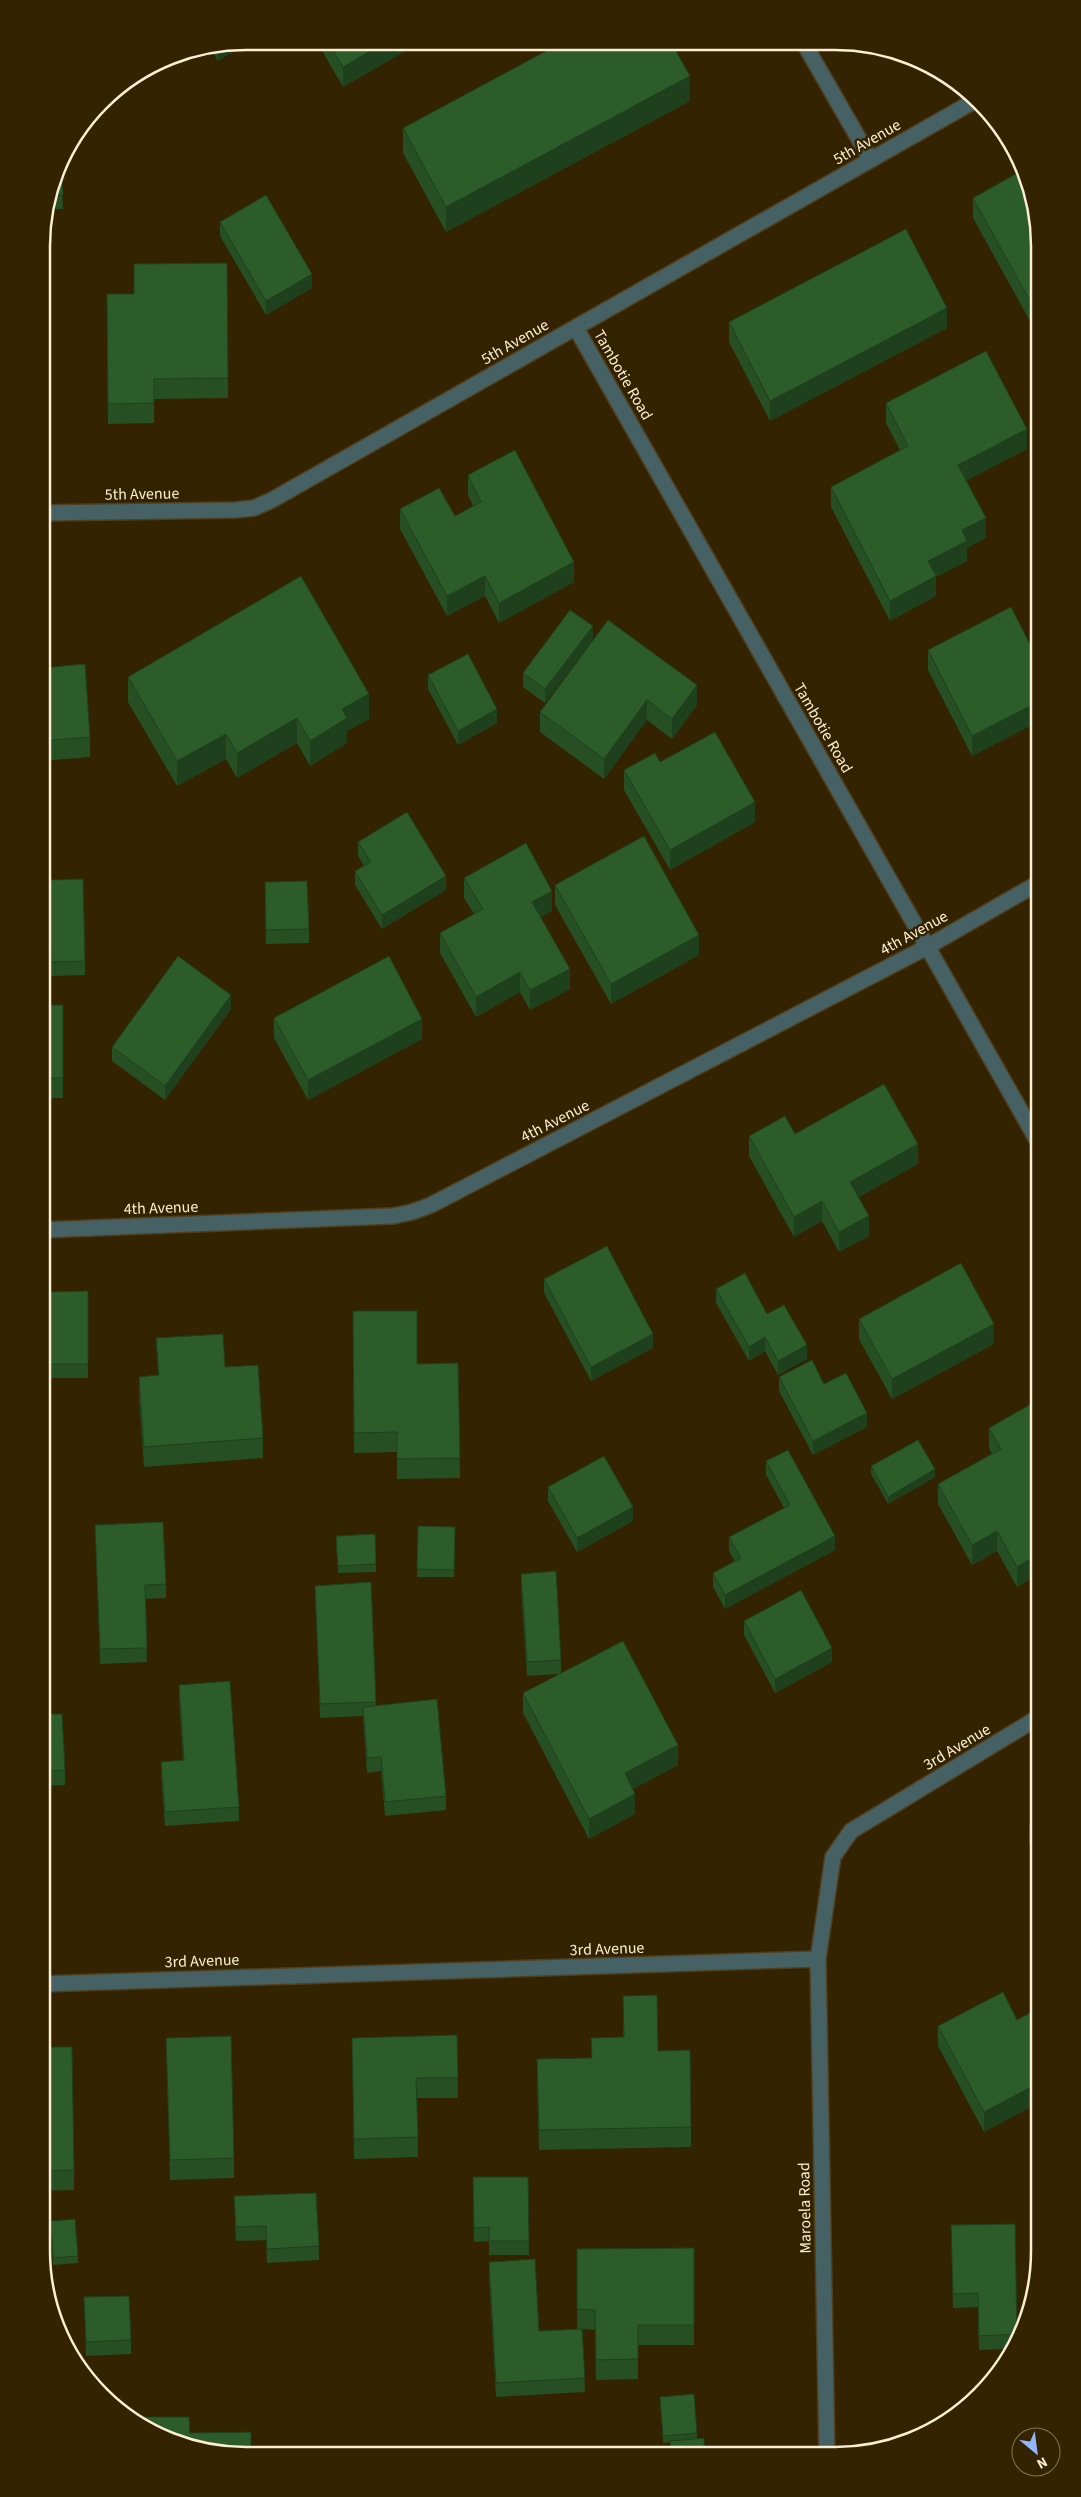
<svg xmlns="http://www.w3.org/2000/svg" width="1081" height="2497" font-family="'Source Sans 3',sans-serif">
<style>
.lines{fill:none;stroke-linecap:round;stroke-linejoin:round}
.street-casing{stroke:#4f3f1e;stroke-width:18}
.street{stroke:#466164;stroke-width:15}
.wall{fill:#264f24}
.shaded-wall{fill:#1f401d}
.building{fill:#2c5c2a;stroke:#1f401d}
.labels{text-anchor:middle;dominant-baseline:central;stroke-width:5;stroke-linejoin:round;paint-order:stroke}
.street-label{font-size:16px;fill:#fceed5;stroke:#332300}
.rim{fill:none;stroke:#fceed5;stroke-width:2.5}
</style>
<rect width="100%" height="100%" fill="#332300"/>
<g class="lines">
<!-- street casing -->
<g class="street-casing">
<path id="street" d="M 805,45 L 871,160
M 576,328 L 1040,1145
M 42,513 L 235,510 L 254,508 L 272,500 L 976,100
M 41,1230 L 393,1216 L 412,1212 L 431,1205 L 927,947 L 1040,882
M 41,1984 L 818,1959
M 827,2456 L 818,1959 L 833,1857 L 851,1831 L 1039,1717"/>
</g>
<!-- street -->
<use href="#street" class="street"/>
</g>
<!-- wall -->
<path class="wall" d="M 246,41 L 218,61 L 210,48 Z
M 317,42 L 421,42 L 343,87 Z
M 690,101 L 446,232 L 403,153 L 403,128 Z
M 61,160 L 63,209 L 48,209 Z
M 973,198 L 1040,246 L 1040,339 L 973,218 Z
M 220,222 L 312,288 L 266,315 L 220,236 Z
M 227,263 L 228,398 L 154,399 L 154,423 L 108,424 L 107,294 L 134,294 Z
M 729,322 L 947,328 L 770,421 L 729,342 Z
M 886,403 L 1027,449 L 967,480 L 986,538 L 967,548 L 967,561 L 936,577 L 936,596 L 890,621 L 831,507 L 831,487 L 900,450 L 886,423 Z
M 468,475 L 574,582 L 499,623 L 485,596 L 447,616 L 400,529 L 400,509 L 455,516 L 473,506 L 468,495 Z
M 1040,555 L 1040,592 L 1030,574 L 1030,560 Z
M 608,620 L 697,705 L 672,739 L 647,720 L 604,779 L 540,732 L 540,712 Z
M 593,640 L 545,703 L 523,687 L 523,673 Z
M 928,650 L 1040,664 L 1040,721 L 972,756 L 928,670 Z
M 42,668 L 90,737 L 90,757 L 42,761 Z
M 428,675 L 497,723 L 458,745 L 428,689 Z
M 128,677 L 369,719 L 347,731 L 347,743 L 310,766 L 297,743 L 237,778 L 226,759 L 177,786 L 128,702 Z
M 660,762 L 755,822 L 670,870 L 624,790 L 624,770 Z
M 358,842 L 446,890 L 382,929 L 355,885 L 355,871 L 364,866 L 358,856 Z
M 464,878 L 552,911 L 541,917 L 570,989 L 530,1010 L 520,992 L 476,1017 L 440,953 L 440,933 L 474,914 L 464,898 Z
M 555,885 L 699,955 L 611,1004 L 555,905 Z
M 49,894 L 85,961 L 85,975 L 51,976 Z
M 265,896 L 309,929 L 309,943 L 266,944 Z
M 42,1005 L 63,1005 L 63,1098 L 42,1098 Z
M 231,1009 L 165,1100 L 112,1061 L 112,1047 Z
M 274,1018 L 422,1039 L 308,1100 L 274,1038 Z
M 795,1134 L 918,1164 L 859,1197 L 869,1236 L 839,1252 L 822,1221 L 794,1237 L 749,1156 L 749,1136 Z
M 544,1279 L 653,1348 L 591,1381 L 544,1293 Z
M 716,1289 L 767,1314 L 807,1359 L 778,1375 L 765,1351 L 749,1361 L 716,1303 Z
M 88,1291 L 88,1378 L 46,1378 L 46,1292 Z
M 353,1311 L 417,1364 L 458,1363 L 460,1478 L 397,1479 L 397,1452 L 354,1453 Z
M 859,1319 L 994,1344 L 892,1399 L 859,1339 Z
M 156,1338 L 225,1367 L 263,1438 L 263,1458 L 144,1467 L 139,1397 L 139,1377 L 158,1375 Z
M 779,1377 L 824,1384 L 867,1427 L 813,1455 L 779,1391 Z
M 1040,1399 L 1039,1574 L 1017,1587 L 997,1551 L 972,1565 L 938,1504 L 938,1484 L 992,1454 L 989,1448 L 989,1428 Z
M 766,1461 L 835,1550 L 725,1609 L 713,1587 L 713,1573 L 735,1562 L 729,1551 L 729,1537 L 784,1508 L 766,1475 Z
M 871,1466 L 935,1477 L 888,1504 L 871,1474 Z
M 548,1487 L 633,1521 L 577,1552 L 548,1501 Z
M 95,1525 L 166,1584 L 166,1598 L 145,1599 L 147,1662 L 100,1664 Z
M 418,1526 L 455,1527 L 454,1577 L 417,1577 Z
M 375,1534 L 376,1572 L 338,1573 L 336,1543 Z
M 521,1574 L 561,1660 L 561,1673 L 678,1765 L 633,1789 L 635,1814 L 589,1839 L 523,1713 L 523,1693 L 560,1674 L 527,1676 L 521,1588 Z
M 371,1582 L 376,1705 L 446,1796 L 446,1810 L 385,1816 L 381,1771 L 367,1773 L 363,1716 L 320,1718 L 315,1586 Z
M 744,1621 L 832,1662 L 775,1693 L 744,1635 Z
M 179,1685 L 239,1807 L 239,1821 L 165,1826 L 161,1776 L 161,1762 L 183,1760 L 179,1699 Z
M 41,1714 L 65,1770 L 65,1785 L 41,1786 Z
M 1039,1819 L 1039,1863 L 1029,1844 L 1029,1824 Z
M 623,1996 L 658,2051 L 691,2127 L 691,2147 L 539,2150 L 537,2079 L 591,2058 L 623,2037 Z
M 1017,2020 L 984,2132 L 938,2046 L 938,2026 Z
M 457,2035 L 458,2098 L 417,2098 L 418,2157 L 354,2159 L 352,2038 Z
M 166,2038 L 234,2158 L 234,2178 L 170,2180 Z
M 41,2047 L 74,2170 L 74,2190 L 41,2191 Z
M 473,2177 L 528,2177 L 529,2255 L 489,2255 L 489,2241 L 474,2242 Z
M 234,2196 L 319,2246 L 319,2260 L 267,2263 L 266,2240 L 236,2241 Z
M 51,2221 L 78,2256 L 78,2263 L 53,2265 Z
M 1015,2224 L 1017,2341 L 1012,2349 L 979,2350 L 978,2307 L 953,2308 L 951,2225 Z
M 694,2248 L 694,2345 L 638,2345 L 638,2379 L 596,2380 L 595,2330 L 582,2329 L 585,2392 L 496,2397 L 489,2276 L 489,2262 L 539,2331 L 577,2329 L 577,2249 Z
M 84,2297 L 131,2340 L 131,2354 L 86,2356 Z
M 660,2397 L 697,2433 L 697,2439 L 705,2455 L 670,2453 L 670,2442 L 663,2443 Z"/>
<!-- shaded-wall -->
<path class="shaded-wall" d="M 246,41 L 252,41 L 218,61 L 218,47 Z
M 386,42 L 421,42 L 343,87 L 343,67 Z
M 690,76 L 690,101 L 446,232 L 446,207 Z
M 312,274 L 312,288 L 266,315 L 266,301 Z
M 947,308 L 947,328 L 770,421 L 770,401 Z
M 1027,429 L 1027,449 L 958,485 L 958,465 Z
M 986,518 L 986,538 L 967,548 L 967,561 L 936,577 L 936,596 L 890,621 L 890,601 L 928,561 L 962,530 Z
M 574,562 L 574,582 L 499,623 L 499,603 Z
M 485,576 L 485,596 L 447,616 L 447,596 Z
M 593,626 L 593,640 L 545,703 L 545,689 Z
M 697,685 L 697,705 L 672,739 L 672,719 Z
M 369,694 L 369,719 L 347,731 L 347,743 L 310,766 L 310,741 L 342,709 Z
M 647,700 L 647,720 L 604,779 L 604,759 Z
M 1040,701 L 1040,721 L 972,756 L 972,736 Z
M 497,709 L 497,723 L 458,745 L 458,731 Z
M 297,718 L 297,743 L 237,778 L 237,753 Z
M 226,734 L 226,759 L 177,786 L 177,761 Z
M 755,802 L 755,822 L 670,870 L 670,850 Z
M 446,876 L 446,890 L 382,929 L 382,915 Z
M 552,891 L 552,911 L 532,922 L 532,902 Z
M 699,935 L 699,955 L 611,1004 L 611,984 Z
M 570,969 L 570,989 L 530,1010 L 530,990 Z
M 520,972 L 520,992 L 476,1017 L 476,997 Z
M 231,995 L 231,1009 L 165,1100 L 165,1086 Z
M 422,1019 L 422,1039 L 308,1100 L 308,1080 Z
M 918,1144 L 918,1164 L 850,1202 L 850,1182 Z
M 822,1201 L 822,1221 L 794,1237 L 794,1217 Z
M 869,1216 L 869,1236 L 839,1252 L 839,1232 Z
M 994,1324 L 994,1344 L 892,1399 L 892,1379 Z
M 653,1334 L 653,1348 L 591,1381 L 591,1367 Z
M 765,1337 L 765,1351 L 749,1361 L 749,1347 Z
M 807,1345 L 807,1359 L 778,1375 L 778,1361 Z
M 867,1413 L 867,1427 L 813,1455 L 813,1441 Z
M 935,1469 L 935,1477 L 888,1504 L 888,1497 Z
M 633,1507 L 633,1521 L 577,1552 L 577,1538 Z
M 997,1531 L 997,1551 L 972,1565 L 972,1545 Z
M 835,1536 L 835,1550 L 725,1609 L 725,1595 Z
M 1039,1554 L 1039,1574 L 1017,1587 L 1017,1567 Z
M 832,1648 L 832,1662 L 775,1693 L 775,1679 Z
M 678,1745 L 678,1765 L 625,1793 L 625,1773 Z
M 635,1794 L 635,1814 L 589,1839 L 589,1819 Z
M 1039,2083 L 1039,2103 L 984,2132 L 984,2112 Z"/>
<!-- building -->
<path class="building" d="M 328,42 L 386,42 L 343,67 Z
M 561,43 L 672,44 L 690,76 L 446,207 L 403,128 Z
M 61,160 L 63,195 L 52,195 Z
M 1023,170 L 1033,193 L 1040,246 L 1040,319 L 973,198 Z
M 266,195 L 312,274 L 266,301 L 220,222 Z
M 906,229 L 947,308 L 770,401 L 729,322 Z
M 227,263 L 228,378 L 154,379 L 154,403 L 108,404 L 107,294 L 134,294 L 134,264 Z
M 986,351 L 1027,429 L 958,465 L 986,518 L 962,530 L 967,541 L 928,561 L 936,576 L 890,601 L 831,487 L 908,446 L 886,403 Z
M 515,450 L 574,562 L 499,603 L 485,576 L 447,596 L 400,509 L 439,488 L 455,516 L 481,502 L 468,475 Z
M 1040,555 L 1040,578 L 1030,560 Z
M 301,576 L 369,694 L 342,709 L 347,718 L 310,741 L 297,718 L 237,753 L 226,734 L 177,761 L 128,677 Z
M 1011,607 L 1040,664 L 1040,701 L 972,736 L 928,650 Z
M 570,610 L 593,626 L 545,689 L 523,673 Z
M 608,620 L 697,685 L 672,719 L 647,700 L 604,759 L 540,712 Z
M 468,654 L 497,709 L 458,731 L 428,675 Z
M 85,664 L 90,737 L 42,741 L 42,668 Z
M 715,732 L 755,802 L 670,850 L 624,770 L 655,753 L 660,762 Z
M 407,812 L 446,876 L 382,915 L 355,871 L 371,862 L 358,842 Z
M 644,836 L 699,935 L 611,984 L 555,885 Z
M 526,843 L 552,891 L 532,902 L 570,969 L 530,990 L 520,972 L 476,997 L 440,933 L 483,909 L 464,878 Z
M 83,879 L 85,961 L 51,962 L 49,880 Z
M 307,881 L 309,929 L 266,930 L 265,882 Z
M 178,956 L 231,995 L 165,1086 L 112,1047 Z
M 389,956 L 422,1019 L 308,1080 L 274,1018 Z
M 42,1005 L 63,1005 L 63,1078 L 42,1078 Z
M 884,1084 L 918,1144 L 850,1182 L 869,1216 L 839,1232 L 822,1201 L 794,1217 L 749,1136 L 785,1116 L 795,1134 Z
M 607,1246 L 653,1334 L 591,1367 L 544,1279 Z
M 961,1263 L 994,1324 L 892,1379 L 859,1319 Z
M 745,1273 L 767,1314 L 784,1305 L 807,1345 L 778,1361 L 765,1337 L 749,1347 L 716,1289 Z
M 88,1291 L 88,1364 L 46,1364 L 46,1292 Z
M 353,1311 L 417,1311 L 417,1364 L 458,1363 L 460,1458 L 397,1459 L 397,1432 L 354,1433 Z
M 223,1334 L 225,1367 L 258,1365 L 263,1438 L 144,1447 L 139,1377 L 159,1375 L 156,1338 Z
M 812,1360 L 824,1384 L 846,1373 L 867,1413 L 813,1441 L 779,1377 Z
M 1040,1399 L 1039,1554 L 1017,1567 L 997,1531 L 972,1545 L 938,1484 L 1001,1449 L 989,1428 Z
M 918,1440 L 935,1469 L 888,1497 L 871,1466 Z
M 788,1450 L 835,1536 L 725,1595 L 713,1573 L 741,1558 L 729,1537 L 790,1505 L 766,1461 Z
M 604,1456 L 633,1507 L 577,1538 L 548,1487 Z
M 163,1522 L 166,1584 L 145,1585 L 147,1648 L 100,1649 L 95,1525 Z
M 418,1526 L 455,1527 L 454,1570 L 417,1569 Z
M 375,1534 L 376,1564 L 338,1566 L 336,1536 Z
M 556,1571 L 561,1660 L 527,1662 L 521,1574 Z
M 371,1582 L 376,1702 L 320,1704 L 315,1586 Z
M 801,1590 L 832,1648 L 775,1679 L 744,1621 Z
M 623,1641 L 678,1745 L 625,1773 L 635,1794 L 589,1819 L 523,1693 Z
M 230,1681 L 239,1807 L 165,1812 L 161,1762 L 184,1760 L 179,1685 Z
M 437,1699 L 446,1796 L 385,1802 L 381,1757 L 367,1758 L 363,1707 Z
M 41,1714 L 62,1714 L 65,1770 L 41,1772 Z
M 1039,1819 L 1039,1843 L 1029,1824 Z
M 1003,1992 L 1017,2020 L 1039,2008 L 1039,2083 L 984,2112 L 938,2026 Z
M 657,1995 L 658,2051 L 690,2050 L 691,2127 L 539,2130 L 537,2059 L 592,2058 L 591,2038 L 624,2037 L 623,1996 Z
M 457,2035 L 458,2078 L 416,2078 L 418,2137 L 354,2139 L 352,2038 Z
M 231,2036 L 234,2158 L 170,2160 L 166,2038 Z
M 41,2047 L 72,2047 L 74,2170 L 41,2171 Z
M 473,2177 L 528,2177 L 529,2241 L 489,2241 L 489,2227 L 474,2228 Z
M 316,2193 L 319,2246 L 267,2249 L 266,2226 L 236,2227 L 234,2196 Z
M 75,2219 L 78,2256 L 53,2258 L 51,2221 Z
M 1015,2224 L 1017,2334 L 979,2336 L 978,2293 L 953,2294 L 951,2225 Z
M 694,2248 L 694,2325 L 638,2325 L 638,2359 L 596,2360 L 595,2310 L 577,2309 L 577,2249 Z
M 535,2259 L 539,2331 L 582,2329 L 585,2378 L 496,2383 L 489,2262 Z
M 129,2296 L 131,2340 L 86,2342 L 84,2297 Z
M 694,2394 L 697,2433 L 663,2436 L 660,2397 Z
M 144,2417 L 189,2417 L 190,2433 L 251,2432 L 251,2452 L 206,2452 L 155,2434 L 144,2426 Z
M 704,2438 L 705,2455 L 653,2455 L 671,2453 L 670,2441 Z
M 442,2450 L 442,2453 L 379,2453 Z"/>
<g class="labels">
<!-- street labels -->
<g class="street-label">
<text transform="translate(867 142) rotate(-30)">5th Avenue</text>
<text transform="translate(515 342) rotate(-30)">5th Avenue</text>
<text transform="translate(623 375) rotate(60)">Tambotie Road</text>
<text transform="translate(142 494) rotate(-1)">5th Avenue</text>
<text transform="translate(823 728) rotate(60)">Tambotie Road</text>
<text transform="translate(914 933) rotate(-29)">4th Avenue</text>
<text transform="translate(555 1121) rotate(-27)">4th Avenue</text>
<text transform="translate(161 1208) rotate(-2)">4th Avenue</text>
<text transform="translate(957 1747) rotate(-31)">3rd Avenue</text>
<text transform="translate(607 1949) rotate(-2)">3rd Avenue</text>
<text transform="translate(202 1961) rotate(-2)">3rd Avenue</text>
<text transform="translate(805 2208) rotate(-91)">Maroela Road</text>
</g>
</g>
<!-- crop -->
<path d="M0 0H1081V2497H0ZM246 50H835A196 196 0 0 1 1031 246V2251A196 196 0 0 1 835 2447H246A196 196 0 0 1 50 2251V246A196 196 0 0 1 246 50Z" fill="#332300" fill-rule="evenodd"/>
<path class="rim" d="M246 50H835A196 196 0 0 1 1031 246V2251A196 196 0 0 1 835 2447H246A196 196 0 0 1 50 2251V246A196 196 0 0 1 246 50Z"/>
<!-- north arrow -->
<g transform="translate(1036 2452) rotate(151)"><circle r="24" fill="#332300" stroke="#837455"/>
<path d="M0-4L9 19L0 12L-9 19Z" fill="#93b7fd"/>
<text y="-8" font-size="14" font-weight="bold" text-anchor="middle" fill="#fceed5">N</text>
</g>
</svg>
